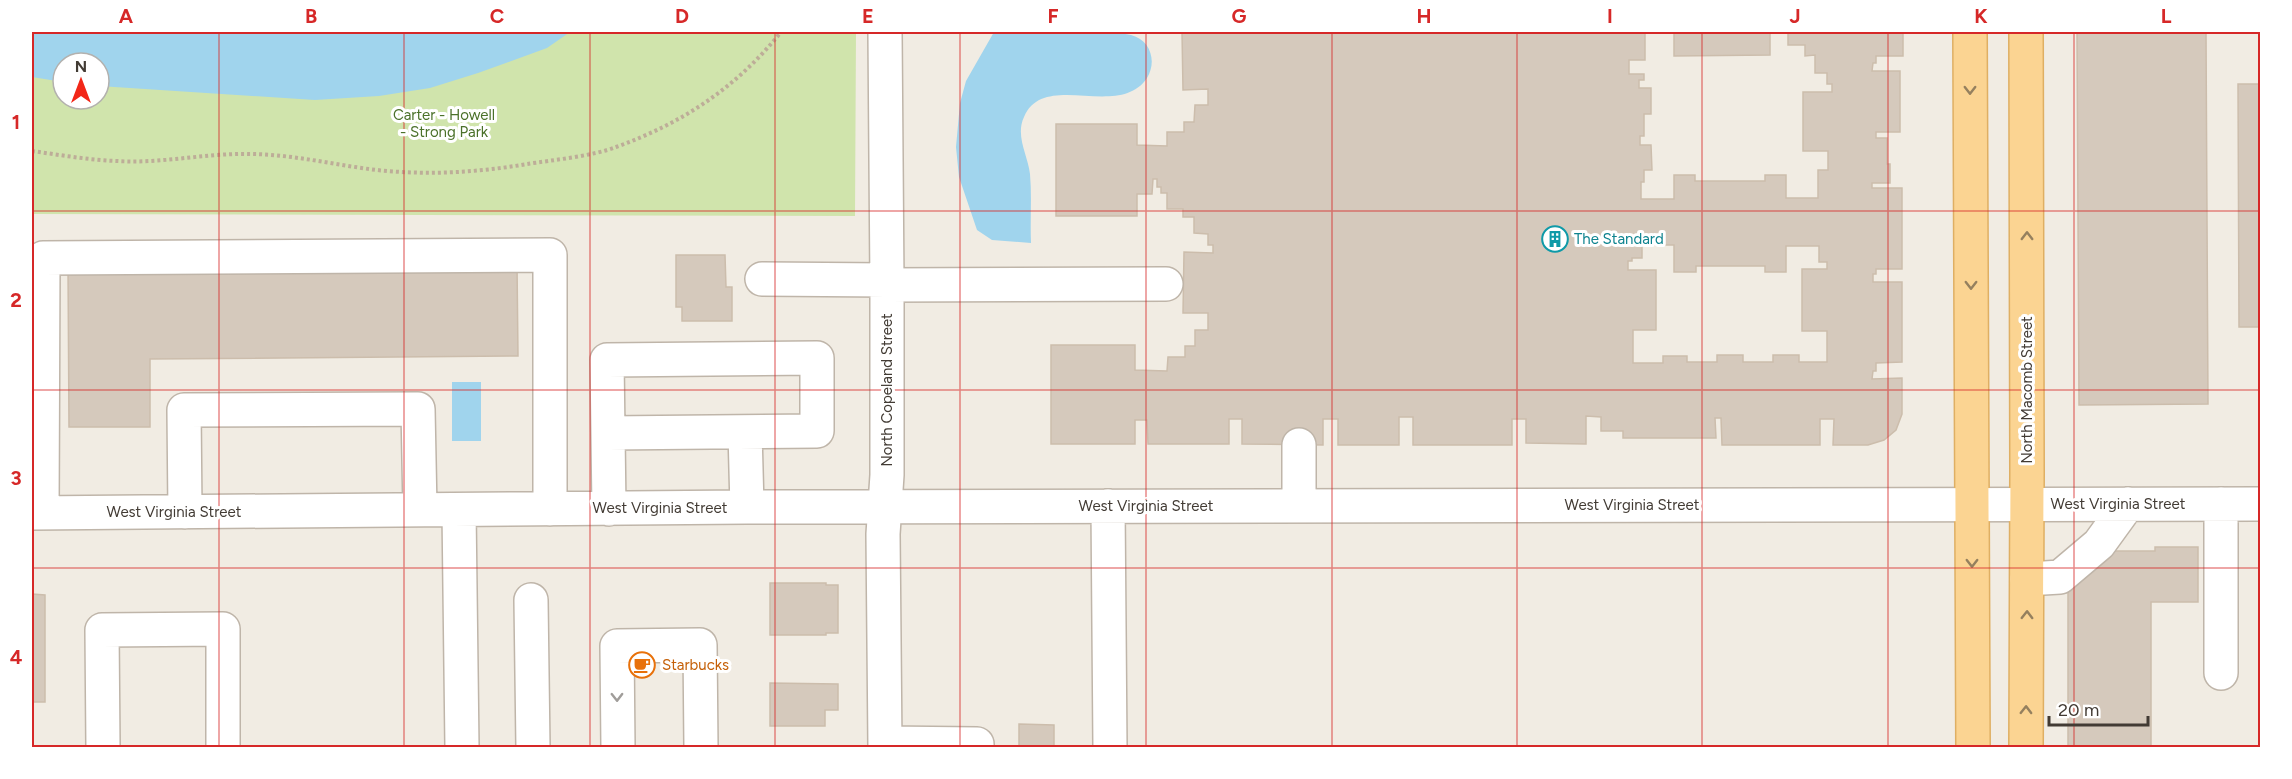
<svg xmlns="http://www.w3.org/2000/svg" width="2292" height="779" font-family="Figtree,sans-serif">
<style>
.green{fill:#d0e4ac;fill-rule:evenodd}
.water{fill:#a0d4ed}
.building{fill:#d5c9bc;stroke:#ccbdac;stroke-width:1.5;fill-rule:evenodd}
.lines{fill:none;stroke-linecap:round;stroke-linejoin:round}
.minor-casing{stroke:#bfb5a9;stroke-width:36}
.major-casing{stroke:#dfaf63;stroke-width:36}
.path{stroke:#bdad98;stroke-width:4;stroke-dasharray:3 3;stroke-linecap:butt}
.minor{stroke:#fff;stroke-width:33}
.major{stroke:#fbd492;stroke-width:33}
.oneway{stroke:#95805e}
.oneway2{stroke:#a09d9a}
.grid{fill:none;stroke:#d62828;stroke-width:1.5;stroke-opacity:0.55}
.labels{text-anchor:middle;dominant-baseline:central;stroke-width:6;stroke-linejoin:round;paint-order:stroke}
.park-label{font-size:15px;fill:#4b712a;stroke:#fff}
.culture-label{font-size:15px;fill:#0d838f;stroke:#fff;text-anchor:start}
.street-label{font-size:15px;fill:#423b34;stroke:#fff}
.food-label{font-size:15px;fill:#c56008;stroke:#fff;text-anchor:start}
.neatline{fill:none;stroke:#d62828;stroke-width:2}
.grid-label{font-size:20px;text-anchor:middle;font-weight:bold;fill:#d62828}
</style>
<rect width="100%" height="100%" fill="#f1ece3"/>
<!-- green -->
<path class="green" d="M 32,32 L 856,32 L 855,216 L 32,214 ZM 63,63 L 99,63 L 99,99 L 63,99 Z"/>
<!-- water -->
<path class="water" d="M 32,32 L 570,32 L 547,48 L 478,73 L 430,88 L 379,96 L 315,100 L 99,86 L 99,63 L 63,63 L 63,82 L 32,77 Z
M 994,32 C 1020,31 1046,32 1072,32 C 1082,32 1094,30 1104,32 C 1112,33 1122,33 1131,35 C 1151,40 1157,62 1147,78 C 1119,120 1044,70 1024,117 C 1015,136 1028,155 1030,174 C 1032,197 1030,220 1031,243 L 992,240 L 977,230 L 959,177 L 956,147 L 960,103 L 966,81 Z
M 452,382 L 481,382 L 481,441 L 452,441 Z"/>
<!-- building -->
<path class="building" d="M 1182,32 L 1770,32 L 1770,55 L 1674,56 L 1674,32 L 1645,32 L 1645,60 L 1629,60 L 1629,74 L 1644,74 L 1644,80 L 1639,80 L 1639,88 L 1651,88 L 1651,114 L 1644,114 L 1644,136 L 1640,136 L 1640,145 L 1651,145 L 1652,170 L 1644,170 L 1644,182 L 1641,182 L 1641,199 L 1674,199 L 1674,175 L 1695,175 L 1695,181 L 1765,181 L 1765,175 L 1786,175 L 1786,198 L 1818,198 L 1818,170 L 1828,170 L 1828,151 L 1803,151 L 1803,92 L 1832,92 L 1832,84 L 1827,84 L 1827,73 L 1815,73 L 1815,55 L 1805,56 L 1805,45 L 1788,45 L 1788,32 L 1903,32 L 1903,56 L 1876,56 L 1876,63 L 1873,63 L 1872,71 L 1900,71 L 1900,132 L 1876,132 L 1876,138 L 1887,138 L 1887,164 L 1890,164 L 1890,183 L 1872,183 L 1872,188 L 1902,188 L 1902,269 L 1876,269 L 1876,274 L 1873,274 L 1873,282 L 1902,282 L 1902,362 L 1876,363 L 1876,371 L 1873,371 L 1872,379 L 1902,378 L 1902,414 L 1896,430 L 1884,440 L 1868,445 L 1833,445 L 1834,419 L 1820,419 L 1820,445 L 1722,445 L 1721,418 L 1715,418 L 1716,438 L 1623,438 L 1623,431 L 1601,431 L 1601,417 L 1586,416 L 1586,444 L 1526,443 L 1526,419 L 1512,419 L 1512,445 L 1413,445 L 1413,417 L 1399,417 L 1399,445 L 1338,445 L 1338,419 L 1323,419 L 1323,445 L 1242,444 L 1242,419 L 1229,419 L 1229,444 L 1148,444 L 1147,420 L 1135,420 L 1135,444 L 1051,444 L 1051,345 L 1135,345 L 1135,370 L 1167,371 L 1168,357 L 1185,357 L 1185,346 L 1195,346 L 1195,330 L 1208,330 L 1208,313 L 1183,313 L 1184,252 L 1213,253 L 1213,245 L 1208,245 L 1208,234 L 1194,233 L 1194,217 L 1183,217 L 1183,209 L 1167,209 L 1167,193 L 1161,193 L 1161,187 L 1157,187 L 1157,179 L 1153,179 L 1152,194 L 1137,194 L 1137,216 L 1056,216 L 1056,124 L 1137,124 L 1137,145 L 1167,146 L 1167,132 L 1184,132 L 1184,122 L 1194,122 L 1195,105 L 1208,105 L 1208,89 L 1183,90 ZM 1642,245 L 1674,245 L 1674,272 L 1696,272 L 1696,266 L 1765,266 L 1765,272 L 1786,272 L 1786,246 L 1819,246 L 1819,262 L 1827,262 L 1827,269 L 1802,269 L 1802,331 L 1827,331 L 1827,362 L 1799,362 L 1799,355 L 1773,355 L 1773,362 L 1743,362 L 1743,355 L 1717,355 L 1717,362 L 1687,362 L 1687,356 L 1663,356 L 1663,363 L 1633,363 L 1633,330 L 1656,330 L 1656,270 L 1628,270 L 1628,261 L 1632,261 L 1632,258 L 1642,258 Z
M 2077,32 L 2206,32 L 2208,404 L 2079,405 Z
M 2238,84 L 2260,84 L 2260,327 L 2239,327 Z
M 676,255 L 725,255 L 726,287 L 732,287 L 732,321 L 682,321 L 682,307 L 676,307 Z
M 517,263 L 518,356 L 150,359 L 150,427 L 69,427 L 68,267 Z
M 2155,547 L 2198,547 L 2198,602 L 2151,602 L 2151,748 L 2068,748 L 2068,591 L 2114,551 L 2155,551 Z
M 770,583 L 826,583 L 826,585 L 838,585 L 838,633 L 826,633 L 826,635 L 770,635 Z
M 32,594 L 45,595 L 45,702 L 32,702 Z
M 770,683 L 838,684 L 838,710 L 825,710 L 825,726 L 770,726 Z
M 1019,724 L 1054,725 L 1054,748 L 1019,748 Z
M 771,747 L 823,747 L 823,748 L 771,748 Z"/>
<g class="lines">
<!-- minor casing -->
<g class="minor-casing">
<path id="minor" d="M 762,279 L 887,280
M 887,285 L 1166,284
M 745,432 L 747,507
M 608,433 L 817,431 L 817,358 L 607,360 L 609,509
M 1299,445 L 1299,506
M 2221,504 L 2221,673
M 1108,506 L 1110,748
M 459,510 L 462,748
M 185,512 L 184,410 L 418,409 L 420,510
M 32,513 L 747,507 L 2260,504
M 42,513 L 43,258 L 550,255 L 550,509
M 2027,579 L 2060,577 L 2099,544 L 2128,504
M 531,600 L 533,748
M 885,743 L 977,744 L 977,748
M 103,748 L 102,630 L 223,629 L 223,748
M 618,748 L 617,646 L 700,645 L 701,748
M 885,748 L 883,534 L 887,475 L 887,285 L 885,32"/>
</g>
<!-- major casing -->
<g class="major-casing">
<path id="major" d="M 1970,32 L 1973,748
M 2026,32 L 2027,473 L 2026,748"/>
</g>
<!-- path -->
<path class="path" d="M 32,151 C 60,155 89,160 117,161 C 161,164 205,153 248,154 C 296,154 341,167 387,171 C 434,175 481,172 527,164 C 553,160 593,156 616,147 C 683,123 737,87 781,32"/>
<!-- minor -->
<use href="#minor" class="minor"/>
<!-- major -->
<use href="#major" class="major"/>
</g>
<!-- one-way arrows -->
<defs><path id="oneway-chevron" d="M-2-3.5L2.5 0L-2 3.5" fill="none" stroke-width="1.6" stroke-linecap="round" stroke-linejoin="round" transform="scale(1.5)"/></defs>
<g class="oneway">
<use href="#oneway-chevron" transform="translate(1970 90) rotate(90)"/>
<use href="#oneway-chevron" transform="translate(2027 236) rotate(-90)"/>
<use href="#oneway-chevron" transform="translate(1971 285) rotate(90)"/>
<use href="#oneway-chevron" transform="translate(1972 563) rotate(90)"/>
<use href="#oneway-chevron" transform="translate(2027 615) rotate(-89)"/>
<use href="#oneway-chevron" transform="translate(2026 710) rotate(-89)"/>
</g>
<use class="oneway2" href="#oneway-chevron" transform="translate(617 697) rotate(89)"/>
<!-- grid -->
<path class="grid" d="M 219,32 L 219,748M 404,32 L 404,748M 590,32 L 590,748M 775,32 L 775,748M 960,32 L 960,748M 1146,32 L 1146,748M 1332,32 L 1332,748M 1517,32 L 1517,748M 1702,32 L 1702,748M 1888,32 L 1888,748M 2074,32 L 2074,748M 32,211 L 2260,211M 32,390 L 2260,390M 32,568 L 2260,568"/>
<!-- icons -->
<defs>
<g id="building-ring" transform="scale(1.35)"><circle r="9.5" fill="#fff" stroke="#0f9aa8" stroke-width="1.5"/><path d="M-4-6H4V6H1V3H-1V6H-4ZM-2.5-4.3h1.7v1.8h-1.7ZM.8-4.3h1.7v1.8H.8ZM-2.5-1h1.7V.8h-1.7ZM.8-1h1.7V.8H.8Z" fill="#0f9aa8"/></g>
<g id="cafe-ring" transform="scale(1.35)"><circle r="9.5" fill="#fff" stroke="#e8710a" stroke-width="1.5"/><path d="M-5.5-4.5H6V0H3Q3 3.5 0 3.5H-2.5Q-5.5 3.5-5.5 0ZM3-3.2v2h1.7v-2ZM-6 4.5H4V6H-6Z" fill="#e8710a"/></g>
</defs>
<g fill-rule="evenodd">
<use href="#building-ring" x="1555" y="239"/>
<use href="#cafe-ring" x="642" y="665"/>
</g>
<g class="labels">
<!-- park labels -->
<g class="park-label">
<text x="444" y="115">Carter - Howell<tspan x="444" dy="17">- Strong Park</tspan></text>
</g>
<!-- culture labels -->
<g class="culture-label">
<text x="1574" y="239">The Standard</text>
</g>
<!-- street labels -->
<g class="street-label">
<text transform="translate(887 390) rotate(-90)">North Copeland Street</text>
<text transform="translate(2027 390) rotate(-90)">North Macomb Street</text>
<text x="2118" y="504">West Virginia Street</text>
<text x="1632" y="505">West Virginia Street</text>
<text x="1146" y="506">West Virginia Street</text>
<text x="660" y="508">West Virginia Street</text>
<text x="174" y="512">West Virginia Street</text>
</g>
<!-- food labels -->
<g class="food-label">
<text x="662" y="665">Starbucks</text>
</g>
</g>
<!-- border -->
<rect width="2292" height="779" fill="none" stroke="#ffffff" stroke-width="66"/>
<!-- north arrow -->
<g transform="translate(81 81)"><circle r="28" fill="#ffffff" stroke="#b3b1ae" stroke-width="1.5"/>
<path d="M0-4.5L10 22L0 15L-10 22Z" fill="#f22718"/>
<text y="-9" font-size="16" font-weight="bold" text-anchor="middle" fill="#423b34">N</text>
</g>
<!-- scale -->
<path d="M2049 716v9h99v-9" fill="none" stroke="#423b34" stroke-width="3"/>
<text x="2058" y="716" font-size="18" fill="#423b34" stroke="#ffffff" stroke-width="4.5" paint-order="stroke">20 m</text>
<rect x="33" y="33" width="2226" height="713" class="neatline"/>
<g class="grid-label">
<text x="126" y="23">A</text>
<text x="311" y="23">B</text>
<text x="497" y="23">C</text>
<text x="682" y="23">D</text>
<text x="868" y="23">E</text>
<text x="1053" y="23">F</text>
<text x="1239" y="23">G</text>
<text x="1424" y="23">H</text>
<text x="1610" y="23">I</text>
<text x="1795" y="23">J</text>
<text x="1981" y="23">K</text>
<text x="2166" y="23">L</text>
<text x="16" y="129">1</text>
<text x="16" y="307">2</text>
<text x="16" y="485">3</text>
<text x="16" y="664">4</text>
</g>
</svg>
